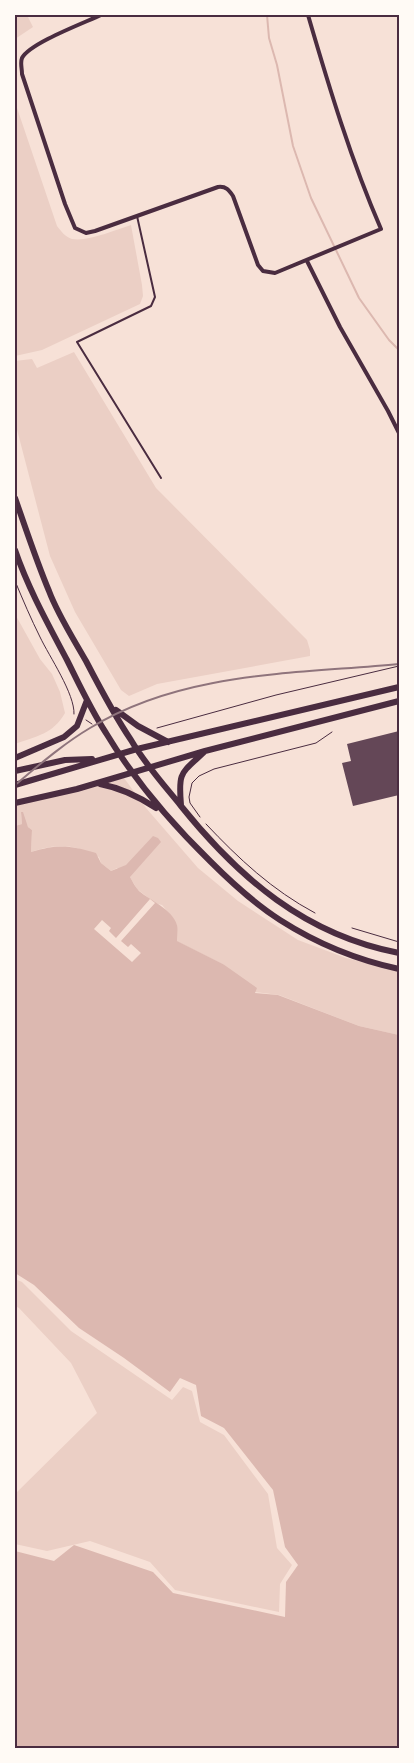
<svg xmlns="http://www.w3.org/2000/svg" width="414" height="1763" font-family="Inter,sans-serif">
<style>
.green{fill:#ebcfc5}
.water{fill:#dcb8b0}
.pier{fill:#f7e1d7}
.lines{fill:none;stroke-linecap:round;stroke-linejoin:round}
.stream{stroke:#dcb8b0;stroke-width:2}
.building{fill:#644757}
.path{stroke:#4a2c40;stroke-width:1}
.service{stroke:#4a2c40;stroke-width:2}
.minor{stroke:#4a2c40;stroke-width:4}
.primary{stroke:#4a2c40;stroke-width:6}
.rail{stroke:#8f747c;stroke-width:2}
.neatline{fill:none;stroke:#4a2c40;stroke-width:2}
</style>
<rect width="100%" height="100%" fill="#f7e1d7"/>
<!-- green -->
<path class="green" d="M 15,15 L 27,15 L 33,27 L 15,39 Z
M 15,102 L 57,226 C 61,231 65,237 72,239 C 87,242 115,230 131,225 L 142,285 L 143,296 L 140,304 L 42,350 L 15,356 Z
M 74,352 L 156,488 L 307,640 L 310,650 L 310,656 L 157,684 L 129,696 L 121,690 L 75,612 L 50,556 L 15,422 L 15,361 L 32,359 L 37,368 Z
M 15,614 L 40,659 L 52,674 L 60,692 L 65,713 C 53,734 37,736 15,744 Z
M 124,778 L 146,808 L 198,868 L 238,901 L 298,940 L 346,958 L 399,971 L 399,1035 L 359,1026 L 279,995 L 255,992 L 223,964 L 176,941 L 177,925 L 169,913 L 162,905 L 155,903 L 137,889 L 130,877 L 117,868 L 111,871 L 101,863 L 99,857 C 71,844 61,843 31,852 L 32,830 L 28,827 L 21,812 L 22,824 L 15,826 L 15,805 Z
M 15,1279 L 22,1282 L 71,1331 L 172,1400 L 183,1387 L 192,1391 L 200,1422 L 224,1435 L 268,1494 L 277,1548 L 292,1565 L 280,1584 L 279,1612 L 175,1590 L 150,1562 L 90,1541 L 47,1551 L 15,1544 L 15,1494 L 97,1413 L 71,1363 L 19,1308 L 15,1306 Z"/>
<!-- water -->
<path class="water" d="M 21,812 L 23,812 L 28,827 L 32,830 L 31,852 C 58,844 69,845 96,853 L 101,863 L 111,871 L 126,865 L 153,836 L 158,838 L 161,842 L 130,877 C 133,882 135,887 139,891 C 151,901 172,909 177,925 C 178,929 177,936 177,941 L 223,964 L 257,988 L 255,993 L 278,995 L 359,1026 L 399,1035 L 399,1748 L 15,1748 L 15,1551 L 54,1561 L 74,1545 L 153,1572 L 173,1593 L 285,1617 L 286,1582 L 298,1565 L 285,1547 L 273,1490 L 224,1428 L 201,1416 L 196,1385 L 180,1378 L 170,1392 L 124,1358 L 79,1328 L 34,1285 L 15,1273 L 15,826 L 22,824 Z"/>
<!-- pier -->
<path class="pier" d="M 150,899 L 155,903 L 121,941 L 128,947 L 131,944 L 141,953 L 132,962 L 94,929 L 102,920 L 111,928 L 109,931 L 116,938 Z"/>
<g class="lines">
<!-- stream -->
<path class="stream" d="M 267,15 L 269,38 L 277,65 L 293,146 L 311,198 L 359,298 L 389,340 L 399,350"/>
</g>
<!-- building -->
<path class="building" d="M 399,731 L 399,795 L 353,806 L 342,763 L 351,761 L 347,744 Z"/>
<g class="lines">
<!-- path -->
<path class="path" d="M 15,581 C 23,600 31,619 40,637 C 49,656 75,694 74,714
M 86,720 L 92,724
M 157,728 L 276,695 L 399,666
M 200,817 L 190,803 L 189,797 L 192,783 L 199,776 L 214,769 L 316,743 L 332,732
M 206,824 C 239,859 272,890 315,913
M 352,928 L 399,942"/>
<!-- service -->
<path class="service" d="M 137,216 L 155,297 L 151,306 L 77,342 L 161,478"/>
<!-- minor -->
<path class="minor" d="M 101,15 C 84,23 30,43 22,58 C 20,63 22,68 22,74 L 65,204 L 75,228 L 86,233 L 95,231 L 218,187 C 226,186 229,190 233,196 L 258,265 L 263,271 L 275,273 L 381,229 C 351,160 329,87 308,15
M 307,261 L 340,327 L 388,411 L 399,433"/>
<!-- primary -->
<path class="primary" d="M 15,498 C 26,529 36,560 49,591 C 58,615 73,638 86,661 C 100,688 114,715 131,740 C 145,764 164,785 181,806 C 239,878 305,935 399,953
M 15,550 C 28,588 48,624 67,660 C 79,684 91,710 106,733 C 135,781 171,823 211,862 C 232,883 255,904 280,920 C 316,943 357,960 399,969
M 116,710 L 138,726 L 168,742
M 15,758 L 64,737 L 77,726 L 87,700
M 15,771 L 65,760 L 92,759
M 100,784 C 121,788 138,796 156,808
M 15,785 L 137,749 L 399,687
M 15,803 L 77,789 L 205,751 L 399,701
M 181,805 C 178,771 181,774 204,752"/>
<!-- rail -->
<path class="rail" d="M 15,785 C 39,765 63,744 90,728 C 183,671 295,674 399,664"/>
</g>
<!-- border -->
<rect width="414" height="1763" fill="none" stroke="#fffaf5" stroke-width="32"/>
<rect x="16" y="16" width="382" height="1731" class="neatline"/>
</svg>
